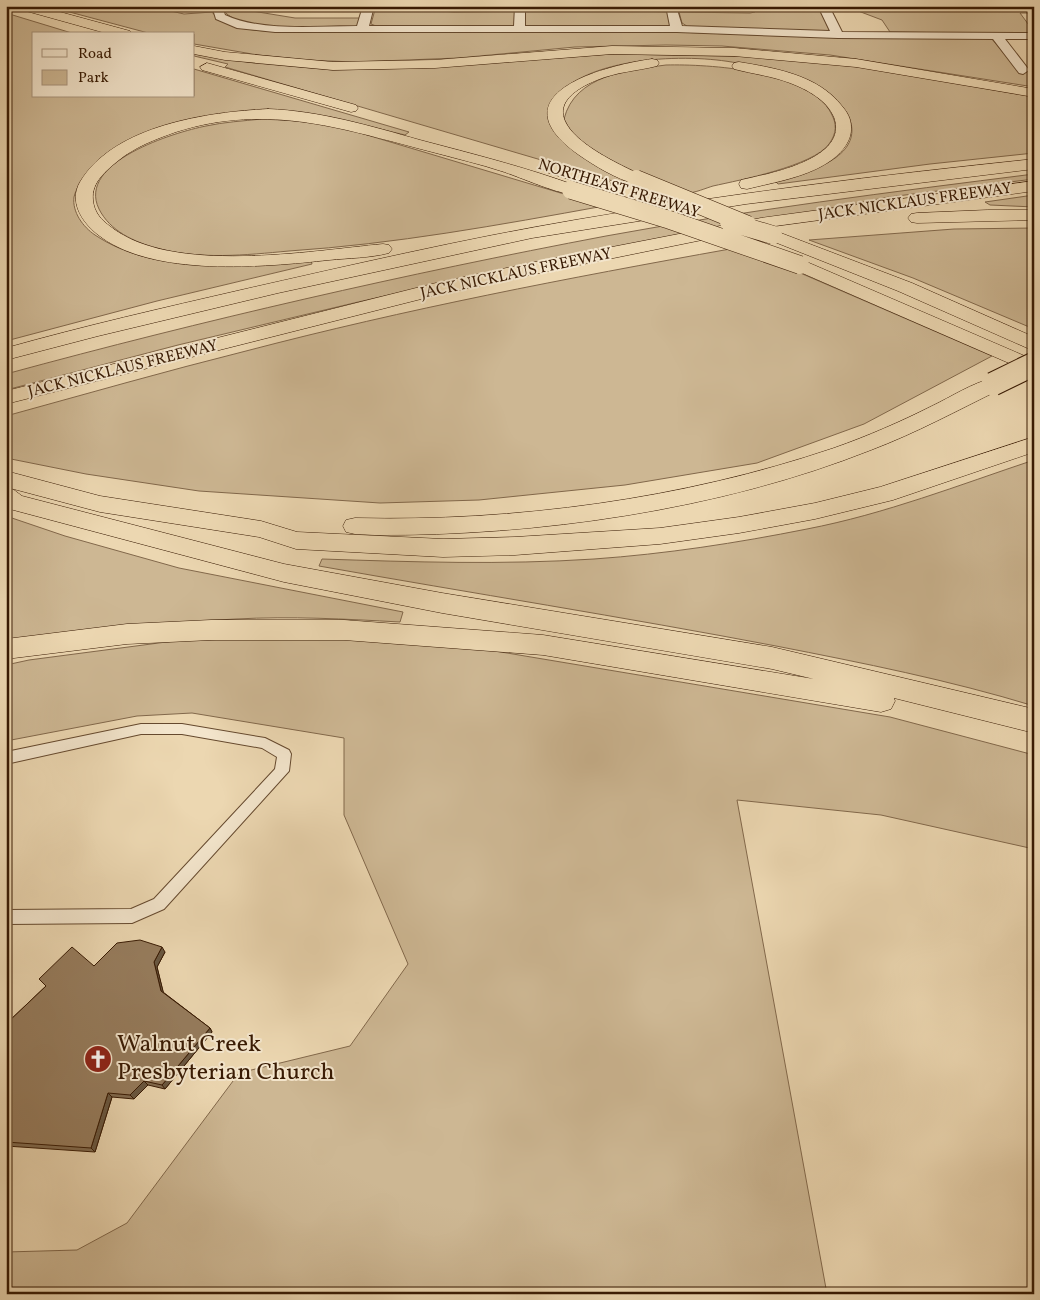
<svg xmlns="http://www.w3.org/2000/svg" width="1040" height="1300" font-family="Vollkorn,serif">
<style>
.green{fill:#cdb793;stroke:#82684b}
.lines{fill:none;stroke-linecap:round;stroke-linejoin:round}
.lane-casing{stroke:#65492e;stroke-width:2}
.street-casing{stroke:#65492e;stroke-width:2}
.highway-casing{stroke:#381a03;stroke-width:1}
.lane{fill:#f3e5cc;fill-rule:evenodd}
.street{fill:#f3e5cc;fill-rule:evenodd}
.highway{fill:#ecd7b1;fill-rule:evenodd}
.highway-bridge-far1-casing{stroke:#381a03;stroke-width:19;stroke-linecap:butt}
.highway-bridge-casing{stroke:#381a03;stroke-width:25;stroke-linecap:butt}
.highway-bridge-far1{stroke:#ecd7b1;stroke-width:18}
.highway-bridge{stroke:#ecd7b1;stroke-width:23}
.wall{fill:#816b50;stroke:#381a03}
.shaded-wall{fill:#695741;stroke:#381a03}
.building{fill:#967c5d;stroke:#381a03}
.labels{text-anchor:middle;dominant-baseline:central;stroke-width:4;stroke-linejoin:round;paint-order:stroke}
.far-street-label{font-size:16px;fill:#381a03;stroke:#f3e5cc}
.near-poi-label{font-size:24px;fill:#381a03;stroke:#f3e5cc;text-anchor:start}
</style>
<rect width="100%" height="100%" fill="#ecd7b1"/>
<filter id="stains"><feTurbulence type="fractalNoise" baseFrequency=".004" numOctaves="4"/><feColorMatrix values="0 0 0 0 .2 0 0 0 0 .09 0 0 0 0 .02 0 0 0 .5 -.17"/></filter>
<radialGradient id="worn" r=".72"><stop offset=".6" stop-color="#630" stop-opacity="0"/><stop offset="1" stop-color="#630" stop-opacity=".3"/></radialGradient>
<!-- green -->
<path class="green" d="M 47,6 L 149,6 L 184,14 L 212,12 C 224,28 245,29 264,31 L 649,31 L 811,37 L 991,38 L 1016,68 L 1034,73 L 1034,87 L 830,55 L 722,46 L 666,45 L 575,47 L 458,58 L 354,62 L 306,60 L 258,55 L 194,44 L 194,34 L 152,34 Z
M 376,6 L 454,12 L 530,11 L 535,9 L 535,6 L 595,6 L 601,10 L 671,12 L 671,26 L 665,28 L 376,26 L 371,24 Z
M 757,6 L 818,6 L 830,31 L 690,28 L 682,23 L 679,12 L 750,13 L 755,12 Z
M 845,6 L 1034,6 L 1034,13 L 1020,13 L 1034,32 L 1030,34 L 890,32 L 882,20 Z
M 224,11 L 252,11 L 295,18 L 363,18 L 357,26 L 351,27 C 323,27 242,34 224,11 Z
M 6,13 L 75,34 L 34,34 L 34,96 L 194,96 L 194,69 L 409,132 L 405,135 L 330,117 L 283,112 L 162,129 L 80,183 C 78,187 75,192 74,197 C 72,212 83,227 95,235 C 158,277 240,263 311,260 L 312,264 L 157,301 L 6,341 Z
M 194,54 L 254,63 L 332,70 L 423,68 L 612,54 L 766,57 L 877,69 L 1034,97 L 1034,153 L 930,164 L 778,184 L 775,181 C 792,175 811,171 827,163 C 863,144 857,115 828,93 C 800,84 765,68 737,63 C 687,53 585,56 552,101 L 561,138 L 573,150 L 628,180 L 616,182 L 225,67 L 228,64 L 194,56 Z
M 666,65 C 709,64 808,70 831,113 C 837,124 837,133 829,144 C 813,166 740,180 713,186 C 706,188 695,193 687,193 C 679,192 667,185 659,182 C 625,168 581,154 564,119 C 575,75 628,70 666,65 Z
M 262,119 L 315,122 L 347,129 L 604,206 C 499,225 395,244 289,251 C 246,255 199,260 157,248 C 134,242 110,231 99,209 C 76,162 175,132 206,126 C 224,122 243,121 262,119 Z
M 1034,174 L 1034,179 L 889,197 L 478,275 L 358,302 L 178,345 L 6,390 L 6,374 C 204,320 405,274 606,236 C 748,210 891,192 1034,174 Z
M 1034,195 L 1034,207 L 990,205 L 985,202 Z
M 1034,228 L 1034,329 L 913,278 L 809,240 L 954,229 Z
M 730,249 L 798,272 L 992,356 L 864,424 L 757,463 L 625,485 L 479,500 L 380,503 L 199,491 L 86,474 L 6,458 L 6,416 C 86,394 166,371 246,351 C 406,309 568,278 730,249 Z
M 1034,460 L 1034,706 C 949,680 863,663 776,646 C 624,617 471,593 319,566 L 322,559 C 413,562 503,565 594,559 C 665,554 737,543 807,529 C 885,514 959,485 1034,460 Z
M 6,516 L 65,536 L 179,568 L 403,612 L 400,622 C 345,619 291,616 236,619 C 159,622 83,635 6,645 Z
M 259,638 L 374,640 L 483,649 L 890,717 L 1034,755 L 1034,849 L 881,815 L 737,800 L 827,1294 L 6,1294 L 6,1252 L 77,1250 L 127,1223 L 239,1073 L 350,1046 L 408,964 L 344,815 L 344,738 L 192,713 L 137,716 L 6,741 L 6,665 L 29,660 L 174,641 Z"/>
<g class="lines">
<!-- lane casing -->
<g class="lane-casing">
<path id="lane" d="M 368,6 L 523,6 L 387,10 L 366,9 Z
M 141,724 L 182,724 L 265,738 L 289,750 L 291,754 L 289,771 L 164,909 L 132,923 L 6,924 L 6,910 L 131,909 L 154,899 L 275,769 L 277,757 L 262,748 L 182,734 L 141,734 L 6,764 L 6,752 Z"/>
</g>
<!-- street casing -->
<g class="street-casing">
<path id="street" d="M 212,6 L 222,6 L 225,15 C 262,32 317,26 357,26 L 363,6 L 374,6 L 369,26 L 514,26 L 515,6 L 525,6 L 525,26 L 670,26 L 666,6 L 676,6 L 682,26 L 830,31 L 818,6 L 829,6 L 842,32 L 1034,33 L 1034,39 L 1005,39 L 1029,70 L 1023,74 L 1019,73 L 993,39 L 838,38 L 677,32 L 275,32 L 237,28 L 216,19 Z"/>
</g>
<!-- highway casing -->
<g class="highway-casing">
<path id="highway" d="M 17,6 L 38,6 L 130,31 L 131,34 L 109,34 L 19,9 Z
M 194,46 L 225,52 L 333,62 L 435,60 L 612,46 L 734,48 L 856,59 L 1034,89 L 1034,97 L 856,67 L 734,56 L 612,54 L 435,68 L 333,70 L 225,60 L 194,54 Z
M 652,59 L 657,60 L 659,63 L 657,66 C 637,71 616,72 597,80 C 514,114 604,158 642,175 L 644,179 L 642,183 L 636,184 C 616,179 595,166 579,155 C 494,95 602,66 652,59 Z
M 739,62 C 775,68 818,75 842,106 C 847,112 851,118 851,127 C 852,140 843,151 833,159 C 809,177 775,182 747,189 L 741,188 L 739,184 L 741,180 C 768,174 850,159 834,117 C 827,100 806,89 790,83 C 772,76 753,74 734,69 L 732,66 L 734,63 Z
M 207,63 L 356,105 L 358,108 L 356,111 L 351,112 L 202,70 L 200,67 Z
M 268,109 C 321,111 370,126 420,140 C 473,154 525,167 577,186 L 579,190 L 577,194 C 563,197 518,176 501,171 C 480,164 458,159 436,153 C 346,130 270,102 176,132 C 156,139 135,147 119,160 C 107,170 91,182 93,200 C 94,212 101,220 111,227 C 172,275 309,251 383,244 L 389,245 L 392,249 L 389,253 C 370,258 349,258 329,260 C 264,267 152,278 97,234 C 81,221 69,201 80,182 C 114,125 209,112 268,109 Z
M 1034,159 L 1034,169 L 746,204 L 532,238 L 278,293 L 98,336 L 6,360 L 6,348 C 84,326 163,308 241,290 C 352,265 463,239 575,220 C 727,194 880,175 1034,159 Z
M 552,164 L 609,181 L 611,185 L 609,189 L 603,190 L 546,172 L 544,169 L 546,166 Z
M 1034,181 L 1034,191 L 761,228 L 535,274 L 437,295 L 6,404 L 6,391 L 436,283 L 535,262 L 761,218 Z
M 988,210 L 1034,210 L 1034,220 L 917,223 L 911,222 L 908,218 L 911,214 L 917,213 Z
M 773,230 L 912,283 L 1034,337 L 1034,351 L 898,291 L 767,239 L 764,235 L 767,231 Z
M 800,259 L 1034,360 L 1034,374 L 793,269 L 791,265 L 793,261 Z
M 993,378 L 1001,379 L 1004,384 L 1001,389 C 958,410 916,433 871,450 C 720,510 537,536 375,535 L 355,534 L 346,532 L 343,526 L 346,520 L 355,518 C 514,522 684,499 834,448 C 868,436 900,422 932,406 C 951,397 972,383 993,378 Z
M 1034,437 L 1034,452 L 893,500 L 815,519 L 739,533 L 660,544 L 515,555 L 443,557 L 296,549 L 259,537 L 100,512 L 6,487 L 6,471 L 100,496 L 261,521 L 297,532 L 443,539 L 515,537 L 660,528 L 739,517 L 815,503 L 880,487 Z
M 6,488 L 14,490 L 22,496 L 284,564 L 442,593 L 772,647 L 1034,709 L 1034,733 L 894,698 L 895,701 L 891,709 L 881,712 L 543,655 L 344,640 L 211,640 L 127,644 L 6,659 L 6,639 L 127,624 L 211,620 L 344,620 L 543,635 L 814,679 L 772,669 L 442,613 L 284,582 L 6,508 Z"/>
</g>
<!-- lane -->
<use href="#lane" class="lane"/>
<!-- street -->
<use href="#street" class="street"/>
<!-- highway -->
<use href="#highway" class="highway"/>
<!-- highway-bridge-far1 casing -->
<g class="highway-bridge-far1-casing">
<path id="highway-bridge-far1" d="M 636,179 L 748,225
M 571,190 L 670,220 L 800,265
M 729,222 L 773,235"/>
</g>
<!-- highway-bridge casing -->
<g class="highway-bridge-casing">
<path id="highway-bridge" d="M 993,384 L 1034,364"/>
</g>
<!-- highway-bridge-far1 -->
<use href="#highway-bridge-far1" class="highway-bridge-far1"/>
<!-- highway-bridge -->
<use href="#highway-bridge" class="highway-bridge"/>
</g>
<!-- wall -->
<path class="wall" d="M 165,952 L 157,967 L 163,992 L 210,1028 L 212,1032 L 165,1089 L 148,1085 L 134,1099 L 112,1097 L 95,1152 L 6,1146 L 6,1024 L 46,986 L 39,979 L 94,966 Z"/>
<!-- shaded-wall -->
<path class="shaded-wall" d="M 162,947 L 165,952 L 157,967 L 164,995 L 161,991 L 154,962 Z
M 210,1028 L 212,1032 L 165,1089 L 162,1085 Z
M 144,1081 L 148,1085 L 134,1099 L 130,1095 Z
M 108,1093 L 112,1097 L 95,1152 L 91,1148 Z"/>
<!-- building -->
<path class="building" d="M 140,940 L 162,947 L 154,962 L 161,991 L 210,1028 L 162,1085 L 144,1081 L 130,1095 L 108,1093 L 91,1148 L 6,1142 L 6,1024 L 46,986 L 39,979 L 72,947 L 94,966 L 117,943 Z"/>
<!-- icons -->
<defs>
<g id="church-disc" transform="scale(1.4375)"><circle r="9.5" fill="#8f2418" stroke="#f3e5cc"/><path d="M-1.2-6h2.4v3.5h3.3v2.4h-3.3V6h-2.4V-.1h-3.3v-2.4h3.3Z" fill="#fff"/></g>
</defs>
<g fill-rule="evenodd">
<use href="#church-disc" x="98" y="1059"/>
</g>
<g class="labels">
<!-- far-street labels -->
<g class="far-street-label">
<text transform="translate(619 189) rotate(17)">NORTHEAST FREEWAY</text>
<text transform="translate(915 202) rotate(-8)">JACK NICKLAUS FREEWAY</text>
<text transform="translate(516 274) rotate(-12)">JACK NICKLAUS FREEWAY</text>
<text transform="translate(123 369) rotate(-14)">JACK NICKLAUS FREEWAY</text>
</g>
<!-- near-poi labels -->
<g class="near-poi-label">
<text x="117" y="1045">Walnut Creek<tspan x="117" dy="28">Presbyterian Church</tspan></text>
</g>
</g>
<!-- margin -->
<rect width="1040" height="1300" fill="none" stroke="#ecd7b1" stroke-width="25"/>
<rect x="8" y="8" width="1025" height="1285" fill="none" stroke="#381a03" stroke-width="2.5"/>
<rect x="12" y="12" width="1015" height="1275" fill="none" stroke="#381a03"/>
<!-- legend -->
<rect x="32" y="32" width="162" height="65" fill="#f3e5cc" stroke="#a8947c"/>
<rect x="42" y="49" width="25" height="8" fill="#f3e5cc" stroke="#a8947c"/>
<text x="78" y="58" font-size="15" fill="#381a03">Road</text>
<rect x="42" y="70" width="25" height="15" fill="#cdb793" stroke="#a8947c"/>
<text x="78" y="82" font-size="15" fill="#381a03">Park</text>
<rect width="100%" height="100%" filter="url(#stains)"/>
<rect width="100%" height="100%" fill="url(#worn)"/>
</svg>
